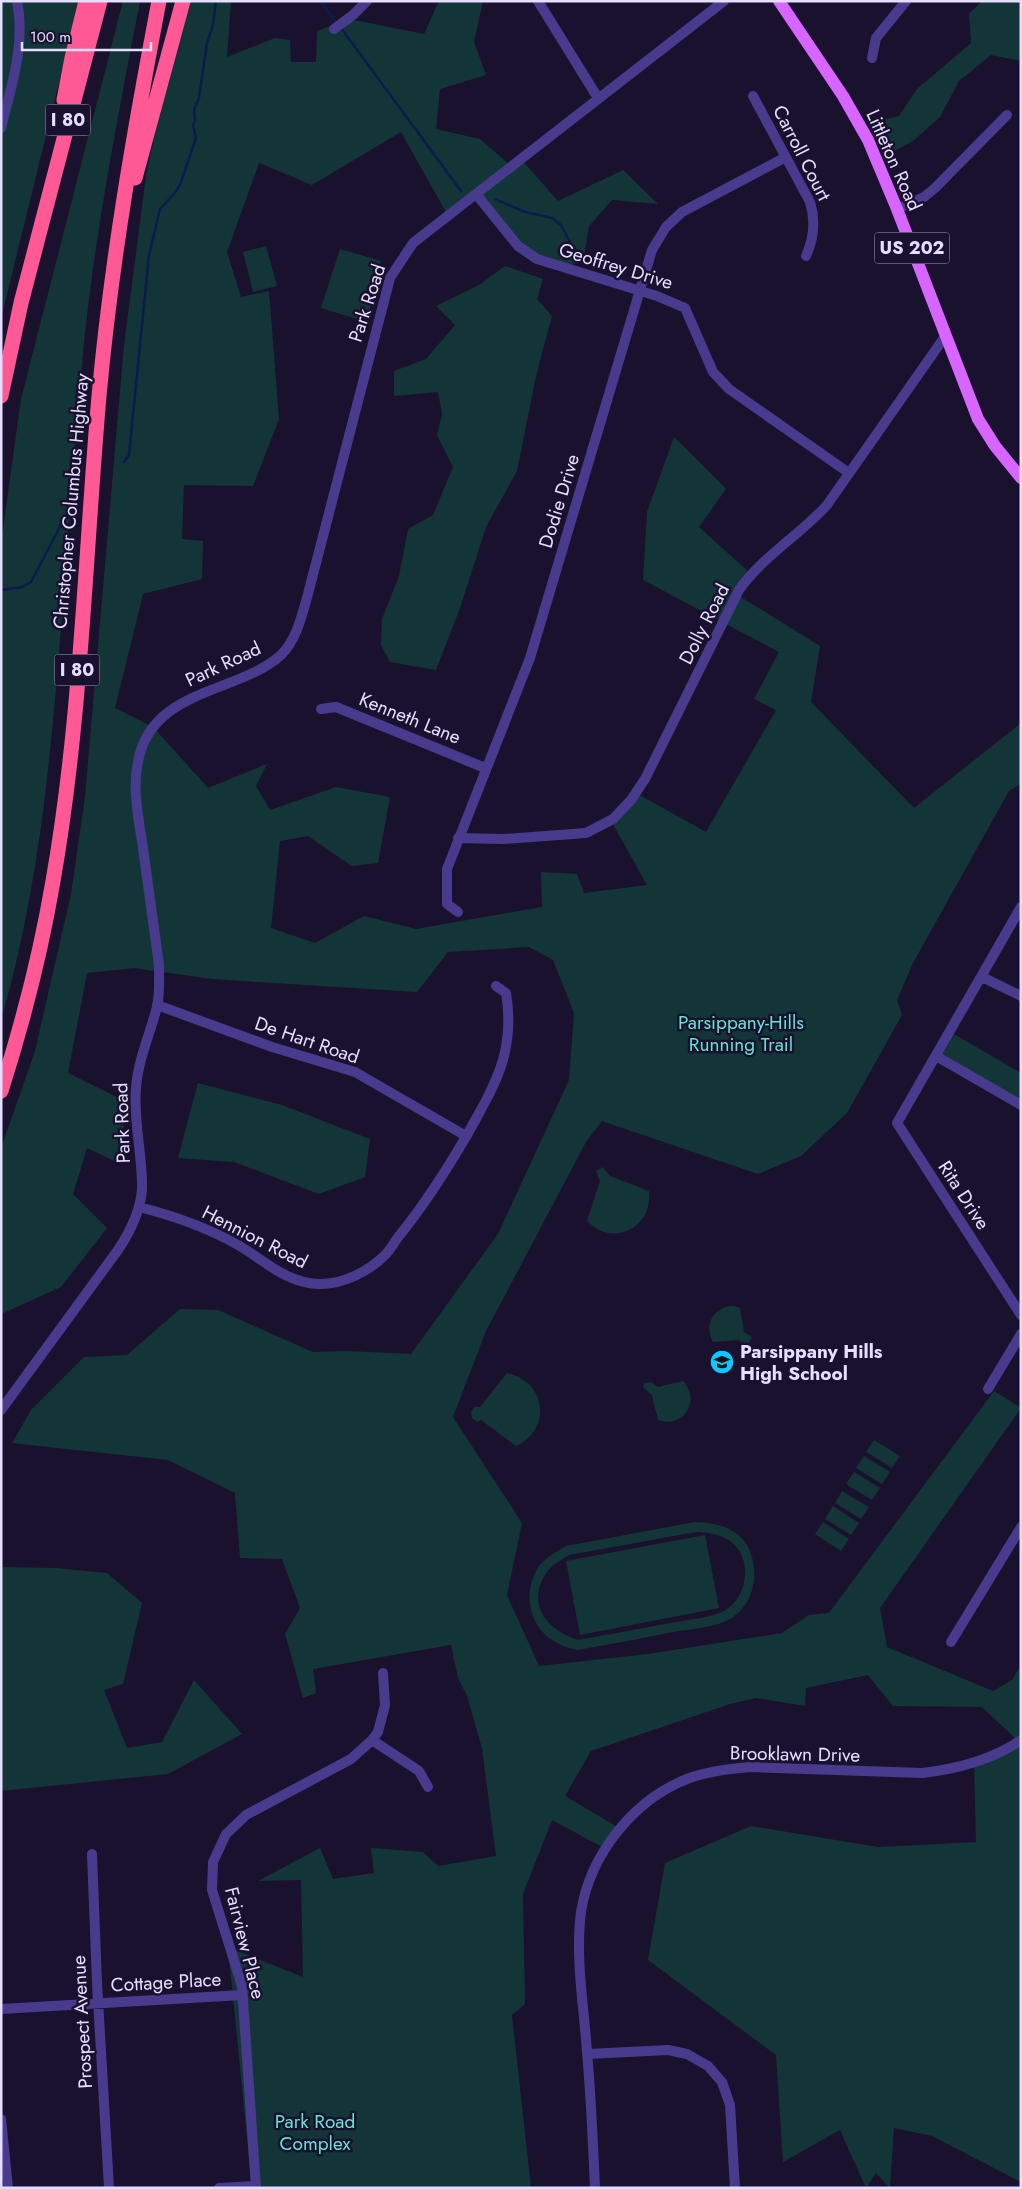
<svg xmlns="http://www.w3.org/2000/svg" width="1022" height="2189" font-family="Jost,sans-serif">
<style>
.green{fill:#143538;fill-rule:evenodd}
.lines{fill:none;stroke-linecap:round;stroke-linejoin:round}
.stream{stroke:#0a1b4e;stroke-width:2.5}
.street{stroke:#483b8e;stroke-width:10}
.primary{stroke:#d865ff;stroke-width:12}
.highway{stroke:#ff5995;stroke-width:15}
.labels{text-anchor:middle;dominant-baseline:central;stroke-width:5;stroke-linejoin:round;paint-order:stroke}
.shield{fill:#1a112e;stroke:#a9a0c0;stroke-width:1}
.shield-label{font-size:18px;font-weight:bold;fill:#e6deff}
.street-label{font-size:19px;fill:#e6deff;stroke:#1a112e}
.park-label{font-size:19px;fill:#65e4d4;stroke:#1a112e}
.poi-label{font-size:19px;font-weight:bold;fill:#e6deff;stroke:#1a112e;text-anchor:start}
</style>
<rect width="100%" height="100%" fill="#1a112e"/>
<!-- green -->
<path class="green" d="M 1,1 L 79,1 L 1,319 Z
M 123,1 L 140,1 C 118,115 96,228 84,343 C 74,446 67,550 59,653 C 49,776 36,900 1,1020 L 1,543 L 21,399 Z
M 183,1 L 231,1 L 227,57 L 275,38 L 290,40 L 291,62 L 316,62 L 317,31 L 349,19 L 424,34 L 439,1 L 483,1 L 474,42 L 486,75 L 440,89 L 436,129 L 480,139 L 510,165 L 520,158 L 558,201 L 623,170 L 658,204 L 612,200 L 589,226 L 583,262 L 559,266 L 517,245 L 477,193 L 447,214 L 401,132 L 312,185 L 259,163 L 227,252 L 241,297 L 269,291 L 279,419 L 253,486 L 184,485 L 182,539 L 203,541 L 202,579 L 143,594 L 115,708 L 153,727 L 208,788 L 267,764 L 256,786 L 270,810 L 336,787 L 390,797 L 378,863 L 352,866 L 308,836 L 280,841 L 271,928 L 315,943 L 364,916 L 416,929 L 542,907 L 541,872 L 577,874 L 584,893 L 647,885 L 610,819 L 636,793 L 706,832 L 776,710 L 754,699 L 779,652 L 643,580 L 647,512 L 674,437 L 726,489 L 699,527 L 750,573 L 736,594 L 820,646 L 811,702 L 914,808 L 1021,723 L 1021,784 L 1009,791 L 913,963 L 897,1000 L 902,1015 L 847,1113 L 801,1156 L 758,1174 L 602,1121 L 586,1142 L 486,1331 L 453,1417 L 522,1523 L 507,1595 L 539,1666 L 648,1654 L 782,1633 L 809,1615 L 829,1613 L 994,1391 L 1021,1408 L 880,1608 L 887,1647 L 993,1691 L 1012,1680 L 1021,1665 L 1021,2182 L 932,2136 L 894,2128 L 890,2188 L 876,2173 L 866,2188 L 840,2130 L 783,2162 L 776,2055 L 648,1960 L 665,1863 L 751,1826 L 878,1847 L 976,1842 L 974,1761 L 1017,1740 L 982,1707 L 893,1706 L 868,1675 L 806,1688 L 805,1706 L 756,1698 L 730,1704 L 591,1751 L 565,1796 L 621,1829 L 606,1849 L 552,1820 L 523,1894 L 525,2004 L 512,2015 L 531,2188 L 252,2188 L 228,1947 L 303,1977 L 301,1880 L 258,1881 L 320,1848 L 333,1879 L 374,1873 L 371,1848 L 423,1852 L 438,1866 L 496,1856 L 482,1748 L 467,1696 L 458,1678 L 451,1645 L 313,1669 L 316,1693 L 303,1698 L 285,1634 L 300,1608 L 282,1559 L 240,1558 L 235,1493 L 168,1460 L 12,1443 L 31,1410 L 84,1357 L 127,1355 L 180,1309 L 218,1310 L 313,1352 L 348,1351 L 411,1354 L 498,1234 L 569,1080 L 574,1013 L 553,960 L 529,947 L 448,952 L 417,992 L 212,979 L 134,968 L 87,973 L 68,1073 L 125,1101 L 121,1164 L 87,1148 L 73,1194 L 107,1228 L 61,1287 L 1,1314 L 1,1148 L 35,1051 L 71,894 L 85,797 L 124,345 L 146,176 Z
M 982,1 L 1021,1 L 1021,61 L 991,55 L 959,81 L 940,117 L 913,141 L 887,155 L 871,123 L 899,116 L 917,89 L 971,43 L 969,14 Z
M 266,246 L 277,286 L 253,292 L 243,252 Z
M 340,249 L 381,261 L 367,322 L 321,308 Z
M 505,266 L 543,279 L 537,299 L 552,316 L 536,376 L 517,471 L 486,527 L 460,608 L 436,670 L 390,662 L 381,645 L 382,619 L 399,576 L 408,529 L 433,515 L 453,467 L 437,435 L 442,414 L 438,392 L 394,396 L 394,371 L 426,359 L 455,325 L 436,306 L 479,285 Z
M 954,1034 L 1021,1073 L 1021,1101 L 942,1055 Z
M 198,1083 L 282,1105 L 370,1139 L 365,1177 L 319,1194 L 234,1162 L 178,1158 Z
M 603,1167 L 610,1176 L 649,1191 C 653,1228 613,1248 587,1221 L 600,1181 L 596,1171 Z
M 735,1306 L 740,1308 L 744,1332 L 752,1337 L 749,1343 L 742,1344 L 739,1340 L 713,1342 C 703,1324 715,1305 735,1306 Z
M 507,1373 C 547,1382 552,1429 516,1446 L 481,1420 L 477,1422 L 472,1418 L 471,1412 L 474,1407 L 480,1407 Z
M 683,1381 C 701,1400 684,1429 658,1420 L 652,1395 L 643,1387 L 644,1383 L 651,1382 L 658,1387 Z
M 874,1440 L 900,1456 L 892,1468 L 866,1452 Z
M 864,1456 L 890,1472 L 882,1484 L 856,1468 Z
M 854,1472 L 880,1488 L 872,1500 L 846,1484 Z
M 842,1491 L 869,1507 L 861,1519 L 835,1503 Z
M 833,1506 L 859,1523 L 851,1535 L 825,1519 Z
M 695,1522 C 715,1522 740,1528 749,1549 C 760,1573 754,1605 730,1619 C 716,1627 694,1629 678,1631 C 645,1638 611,1644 577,1650 C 571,1648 564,1647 559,1644 C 531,1631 522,1597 536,1571 C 541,1560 556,1552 566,1546 ZM 696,1532 C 713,1532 733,1537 741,1554 C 750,1573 744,1600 724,1611 C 710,1618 691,1619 676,1622 C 643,1628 611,1634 578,1640 C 549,1631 526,1606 545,1575 C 550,1566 561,1560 569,1555 Z
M 823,1522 L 849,1539 L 841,1551 L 815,1534 Z
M 705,1535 L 719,1608 L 580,1635 L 566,1561 Z
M 1,1567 L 55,1568 L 107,1573 L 142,1603 L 123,1684 L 104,1690 L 127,1748 L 162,1742 L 194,1680 L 242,1734 L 168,1774 L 1,1791 Z"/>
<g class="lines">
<!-- stream -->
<path class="stream" d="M 321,1 L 337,24
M 341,28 L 461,191
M 495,199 L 525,212 L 552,218 L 561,225 L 570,242
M 124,462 L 129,455 L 149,255 L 160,209 L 173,195 L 180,185 L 196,138 L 193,125 L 195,121 L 194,109 L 199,98 L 207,43 L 213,25 L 216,1
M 1,590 L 22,587 L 31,582 L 64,519"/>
<!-- street -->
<path class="street" d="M 538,1 L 598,98
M 334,29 L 353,15 L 367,1
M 872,58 L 876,38 L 906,1
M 753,96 L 810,202 C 816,221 814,238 806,256
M 1,128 C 11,87 26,44 17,1
M 476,194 L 518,246 L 537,259 L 657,296 L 685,308 L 713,372 L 729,389 L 849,473
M 897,209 L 924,197 L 935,188 L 1007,115
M 321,709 L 336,707 L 485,768
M 458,838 L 503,839 L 586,833 L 613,819 L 631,800 L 645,779 L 739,590 C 763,556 800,535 827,505 L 946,335
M 1021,907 L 897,1123 L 1021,1315
M 458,912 L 447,904 L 447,869 L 530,658 L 652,250 L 666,227 L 682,212 L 786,157
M 982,977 L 1021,996
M 157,1005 L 272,1047 L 355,1072 L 466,1136
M 936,1056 L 1021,1105
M 139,1207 C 171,1215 208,1228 238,1245 C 264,1260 286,1283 318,1284 C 342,1285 370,1271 386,1254 C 391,1249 394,1242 399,1236 C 425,1204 446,1171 467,1135 C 480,1111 495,1087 503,1060 C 509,1038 510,1016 506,993 L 496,986
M 988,1389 L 1021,1334
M 1,1410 L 118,1250 C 130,1232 140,1213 142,1190 C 143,1156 133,1122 136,1088 C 138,1060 150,1034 157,1007 C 160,993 159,979 159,965 C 154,926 148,887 143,848 C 139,821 132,789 138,762 C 151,688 238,694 281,655 C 297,639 302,615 308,594 L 390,278 L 413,243 L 724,1
M 951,1642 L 1021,1527
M 372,1740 L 419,1771 L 428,1787
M 92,1854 L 97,1983 L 109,2188
M 1,2009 L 242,1995
M 588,2054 L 668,2050 L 687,2054 L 708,2066 L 722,2082 L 730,2105 L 735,2188
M 1,2119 L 8,2188
M 219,2188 L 255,2186
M 256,2188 L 242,1986 L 212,1890 L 213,1862 L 226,1834 L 246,1815 L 351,1759 L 372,1740 L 378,1732 L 385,1705 L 383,1673
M 595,2188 C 593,2142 591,2097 587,2052 C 584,2007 575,1958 581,1912 C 590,1855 633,1800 687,1779 C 708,1771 729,1769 750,1767 L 922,1773 C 957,1769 992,1760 1021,1740"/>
<!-- primary -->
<path class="primary" d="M 779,1 L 843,96 L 868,140 L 897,209 L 978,419 L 995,446 L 1021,478"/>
<!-- highway -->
<path class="highway" d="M 64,100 L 72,58 L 86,1
M 135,178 L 183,1
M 1,396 L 21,303 L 100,1
M 1,1091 C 23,1022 41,952 53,881 C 81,722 85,557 99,396 C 111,263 134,132 159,1"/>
</g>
<!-- icons -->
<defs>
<g id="school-disc" transform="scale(1.25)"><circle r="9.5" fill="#0ac9ff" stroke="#1a112e"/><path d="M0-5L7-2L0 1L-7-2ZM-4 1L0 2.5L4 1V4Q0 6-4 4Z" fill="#111"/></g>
</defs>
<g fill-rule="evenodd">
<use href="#school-disc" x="722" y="1362"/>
</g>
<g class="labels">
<!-- shield labels -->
<g class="shield">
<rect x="45.5" y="104.5" width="45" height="31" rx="4"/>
<rect x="874.5" y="232.5" width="75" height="31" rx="4"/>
<rect x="54.5" y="654.5" width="45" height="31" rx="4"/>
</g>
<g class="shield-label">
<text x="68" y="120">I 80</text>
<text x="912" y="248">US 202</text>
<text x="77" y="670">I 80</text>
</g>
<!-- street labels -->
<g class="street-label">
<text transform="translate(802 153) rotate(63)">Carroll Court</text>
<text transform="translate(894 160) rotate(66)">Littleton Road</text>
<text transform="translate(616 266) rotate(17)">Geoffrey Drive</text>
<text transform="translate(367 303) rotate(-72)">Park Road</text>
<text transform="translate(71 501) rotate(-85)">Christopher Columbus Highway</text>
<text transform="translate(559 501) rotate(-73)">Dodie Drive</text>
<text transform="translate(704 624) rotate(-63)">Dolly Road</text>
<text transform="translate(223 664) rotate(-25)">Park Road</text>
<text transform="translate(410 718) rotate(22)">Kenneth Lane</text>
<text transform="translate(307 1040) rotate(19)">De Hart Road</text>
<text transform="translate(122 1123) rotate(-92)">Park Road</text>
<text transform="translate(964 1195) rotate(57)">Rita Drive</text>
<text transform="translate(255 1237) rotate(27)">Hennion Road</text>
<text transform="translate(795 1754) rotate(1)">Brooklawn Drive</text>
<text transform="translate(245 1943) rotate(76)">Fairview Place</text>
<text transform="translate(166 1982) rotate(-3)">Cottage Place</text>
<text transform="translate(82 2022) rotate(-93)">Prospect Avenue</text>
</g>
<!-- park labels -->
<g class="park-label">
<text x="741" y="1022">Parsippany-Hills<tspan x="741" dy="22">Running Trail</tspan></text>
<text x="315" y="2121">Park Road<tspan x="315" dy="22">Complex</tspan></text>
</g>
<!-- poi labels -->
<g class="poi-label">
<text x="740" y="1351">Parsippany Hills<tspan x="740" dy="22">High School</tspan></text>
</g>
</g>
<!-- border -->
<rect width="1022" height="2189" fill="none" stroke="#e6deff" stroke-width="5"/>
<!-- scale -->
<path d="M22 42v8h129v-8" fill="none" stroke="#e6deff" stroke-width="2.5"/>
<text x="30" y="42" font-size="15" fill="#e6deff" stroke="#1a112e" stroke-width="4" paint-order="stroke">100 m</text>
</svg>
